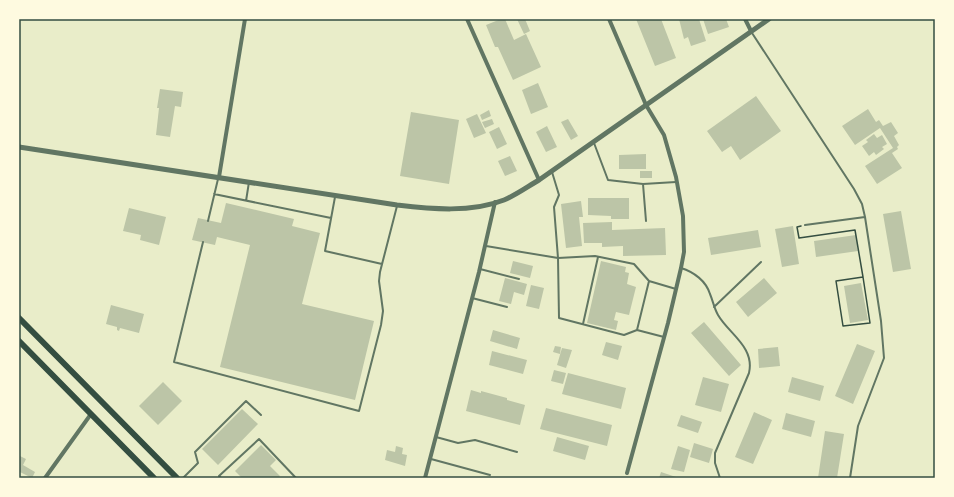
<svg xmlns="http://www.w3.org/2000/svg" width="954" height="497" font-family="'Source Sans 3',sans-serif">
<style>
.building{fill:#bcc5a7}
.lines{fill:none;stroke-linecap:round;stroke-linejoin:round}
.path{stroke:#344e41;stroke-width:1.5}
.service{stroke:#617663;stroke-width:2}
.minor{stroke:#617663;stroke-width:4}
.tertiary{stroke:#617663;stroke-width:5}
.primary{stroke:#344e41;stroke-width:6}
.neatline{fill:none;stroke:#344e41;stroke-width:1.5}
</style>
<rect width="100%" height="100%" fill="#e9edc9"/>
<!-- building -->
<path class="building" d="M 501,19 L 505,19 L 514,40 L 526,34 L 541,67 L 513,80 L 498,47 L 495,47 L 486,25 Z
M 517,19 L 525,19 L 530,31 L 524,34 Z
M 636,19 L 661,19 L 676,58 L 655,66 Z
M 679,19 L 699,19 L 706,41 L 691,46 L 688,37 L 684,39 Z
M 703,19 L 726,19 L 729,27 L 708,34 Z
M 538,83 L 548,107 L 531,114 L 522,90 Z
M 160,89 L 183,92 L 181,107 L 175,106 L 170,137 L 156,135 L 159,108 L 157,108 Z
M 756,96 L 781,131 L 740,160 L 731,146 L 722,152 L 707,131 Z
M 868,109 L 876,122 L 879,120 L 883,126 L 891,122 L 898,133 L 894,136 L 899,145 L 897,147 L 898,149 L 892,153 L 902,168 L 877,184 L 865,166 L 893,148 L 880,128 L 855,145 L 842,126 Z
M 489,110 L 491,116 L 482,120 L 480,115 Z
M 411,112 L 459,120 L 449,184 L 400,176 Z
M 477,114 L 486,133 L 474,138 L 466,119 Z
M 492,119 L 494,124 L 485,128 L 482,122 Z
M 568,119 L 578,136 L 571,140 L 561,122 Z
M 547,126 L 557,147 L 546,152 L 536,132 Z
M 499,127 L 507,144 L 497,149 L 489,132 Z
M 874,134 L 877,138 L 882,135 L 887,144 L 882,147 L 884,149 L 876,155 L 874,152 L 869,156 L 862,146 L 868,142 L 866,140 Z
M 646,154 L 646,169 L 619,169 L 619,155 Z
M 510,156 L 517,171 L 505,176 L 498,161 Z
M 640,171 L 652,171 L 652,178 L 640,178 Z
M 588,198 L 629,198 L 629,219 L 611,219 L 611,216 L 588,215 Z
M 581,201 L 583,217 L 579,217 L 582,246 L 566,248 L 561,204 Z
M 226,203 L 294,219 L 292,226 L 320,233 L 302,304 L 374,321 L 355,400 L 220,367 L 250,245 L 217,237 L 215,245 L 192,240 L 198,218 L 221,223 Z
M 129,208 L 166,217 L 159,245 L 140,240 L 141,235 L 123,231 Z
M 901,211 L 911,269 L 893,272 L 883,214 Z
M 612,222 L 612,230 L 665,228 L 666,255 L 623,256 L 623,246 L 602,247 L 602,243 L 584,243 L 583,223 Z
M 793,226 L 799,264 L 782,267 L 775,229 Z
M 758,230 L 761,247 L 711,255 L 708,238 Z
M 856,235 L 858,251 L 816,257 L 814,241 Z
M 513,261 L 533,266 L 530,278 L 510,273 Z
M 601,261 L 626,267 L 625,272 L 629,273 L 627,284 L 636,287 L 629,315 L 616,312 L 614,320 L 618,321 L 616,330 L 587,323 Z
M 505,278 L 527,284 L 524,295 L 514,292 L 511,304 L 499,301 Z
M 764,278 L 777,293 L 748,317 L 736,302 Z
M 861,283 L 868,320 L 850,323 L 844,286 Z
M 531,285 L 544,288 L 539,309 L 526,306 Z
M 111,305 L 144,314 L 139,333 L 120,328 L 119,331 L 117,330 L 117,327 L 106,324 Z
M 704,322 L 741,365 L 729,376 L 691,333 Z
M 493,330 L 520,338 L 517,349 L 490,341 Z
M 606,342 L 622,346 L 618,360 L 602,355 Z
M 857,344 L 875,351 L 853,404 L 835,396 Z
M 555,346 L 561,347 L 560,354 L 553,352 Z
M 778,347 L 780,366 L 759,368 L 758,349 Z
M 562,348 L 572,350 L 566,368 L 557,365 Z
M 492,351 L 527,360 L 523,374 L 489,365 Z
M 554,370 L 566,373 L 563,384 L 551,381 Z
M 568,373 L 626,388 L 621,409 L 562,394 Z
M 703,377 L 729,384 L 721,412 L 695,405 Z
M 792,377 L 824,386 L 820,401 L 788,392 Z
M 163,382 L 182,401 L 158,425 L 139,406 Z
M 471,390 L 481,393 L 481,391 L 507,398 L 507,400 L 525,405 L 520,425 L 466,411 Z
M 546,408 L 612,425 L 607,446 L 540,429 Z
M 242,409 L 258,424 L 218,465 L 202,449 Z
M 754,412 L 772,420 L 753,464 L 735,457 Z
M 786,413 L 815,421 L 811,437 L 782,429 Z
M 681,415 L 702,422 L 698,433 L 677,426 Z
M 825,431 L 844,434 L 837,478 L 818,478 Z
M 557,437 L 589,446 L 585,460 L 553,451 Z
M 694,443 L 713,449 L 709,463 L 690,457 Z
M 261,445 L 276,460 L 270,466 L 280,476 L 278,478 L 242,478 L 235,471 Z
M 396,446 L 403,448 L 402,454 L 407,455 L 405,466 L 385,460 L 387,450 L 395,452 Z
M 678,446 L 690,450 L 684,472 L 671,469 Z
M 20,456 L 26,459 L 23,465 L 35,472 L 32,478 L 20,472 L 19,474 Z
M 661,472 L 679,478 L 659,478 Z"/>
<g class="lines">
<!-- path -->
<path class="path" d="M 801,226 L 797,227 L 799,238 L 855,230 L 863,277 L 836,281 L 843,326 L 870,323 L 863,277"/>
<!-- service -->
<path class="service" d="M 752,33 L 854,189 L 862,204 L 865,217 L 881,321 L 884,358 L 858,426 L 850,478
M 594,143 L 608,180 L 643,184 L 676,182
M 643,184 L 646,221
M 214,194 L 331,218
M 335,197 L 325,251 L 382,264
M 246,201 L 249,182
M 208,221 L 218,179
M 805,225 L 865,217
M 203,242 L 174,362 L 359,411 L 381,325 L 383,311 L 379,281 L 380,272 L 397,206
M 486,246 L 558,258 L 554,207 L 559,195 L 552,172
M 681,268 C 694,272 706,281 710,294 C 713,301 714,308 718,315 C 729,334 755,347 749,373 L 715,453 L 715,463 L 720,478
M 480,269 L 519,279
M 649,281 L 634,264 L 595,256 L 558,258 L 559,318 L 624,335 L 637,330 L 664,337
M 472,298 L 507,307
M 714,307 L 761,262
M 583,324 L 598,257
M 637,330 L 649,281 L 676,289
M 436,437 L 458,443 L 475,440 L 517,452
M 431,459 L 490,475
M 183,478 L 198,463 L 195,452 L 246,401 L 261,415
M 221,478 L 219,476 L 259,439 L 296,478"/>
<!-- minor -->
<path class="minor" d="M 467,19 L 539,180
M 609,19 L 646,105 L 664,135 L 676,177 L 683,216 L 684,252 L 681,268 L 668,323 L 627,473
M 745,19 L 751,31
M 219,177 L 245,19
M 45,478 L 91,414
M 425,478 L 479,272 L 495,202"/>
<!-- tertiary -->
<path class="tertiary" d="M 19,147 L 397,205 C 431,209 471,213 504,200 C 516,195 527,187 539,180 L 769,19"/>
<!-- primary -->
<path class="primary" d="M 19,318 L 177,478
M 19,341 L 154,478"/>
</g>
<!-- border -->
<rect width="954" height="497" fill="none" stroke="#fefae0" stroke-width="40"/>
<rect x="20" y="20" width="914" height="457" class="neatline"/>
</svg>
